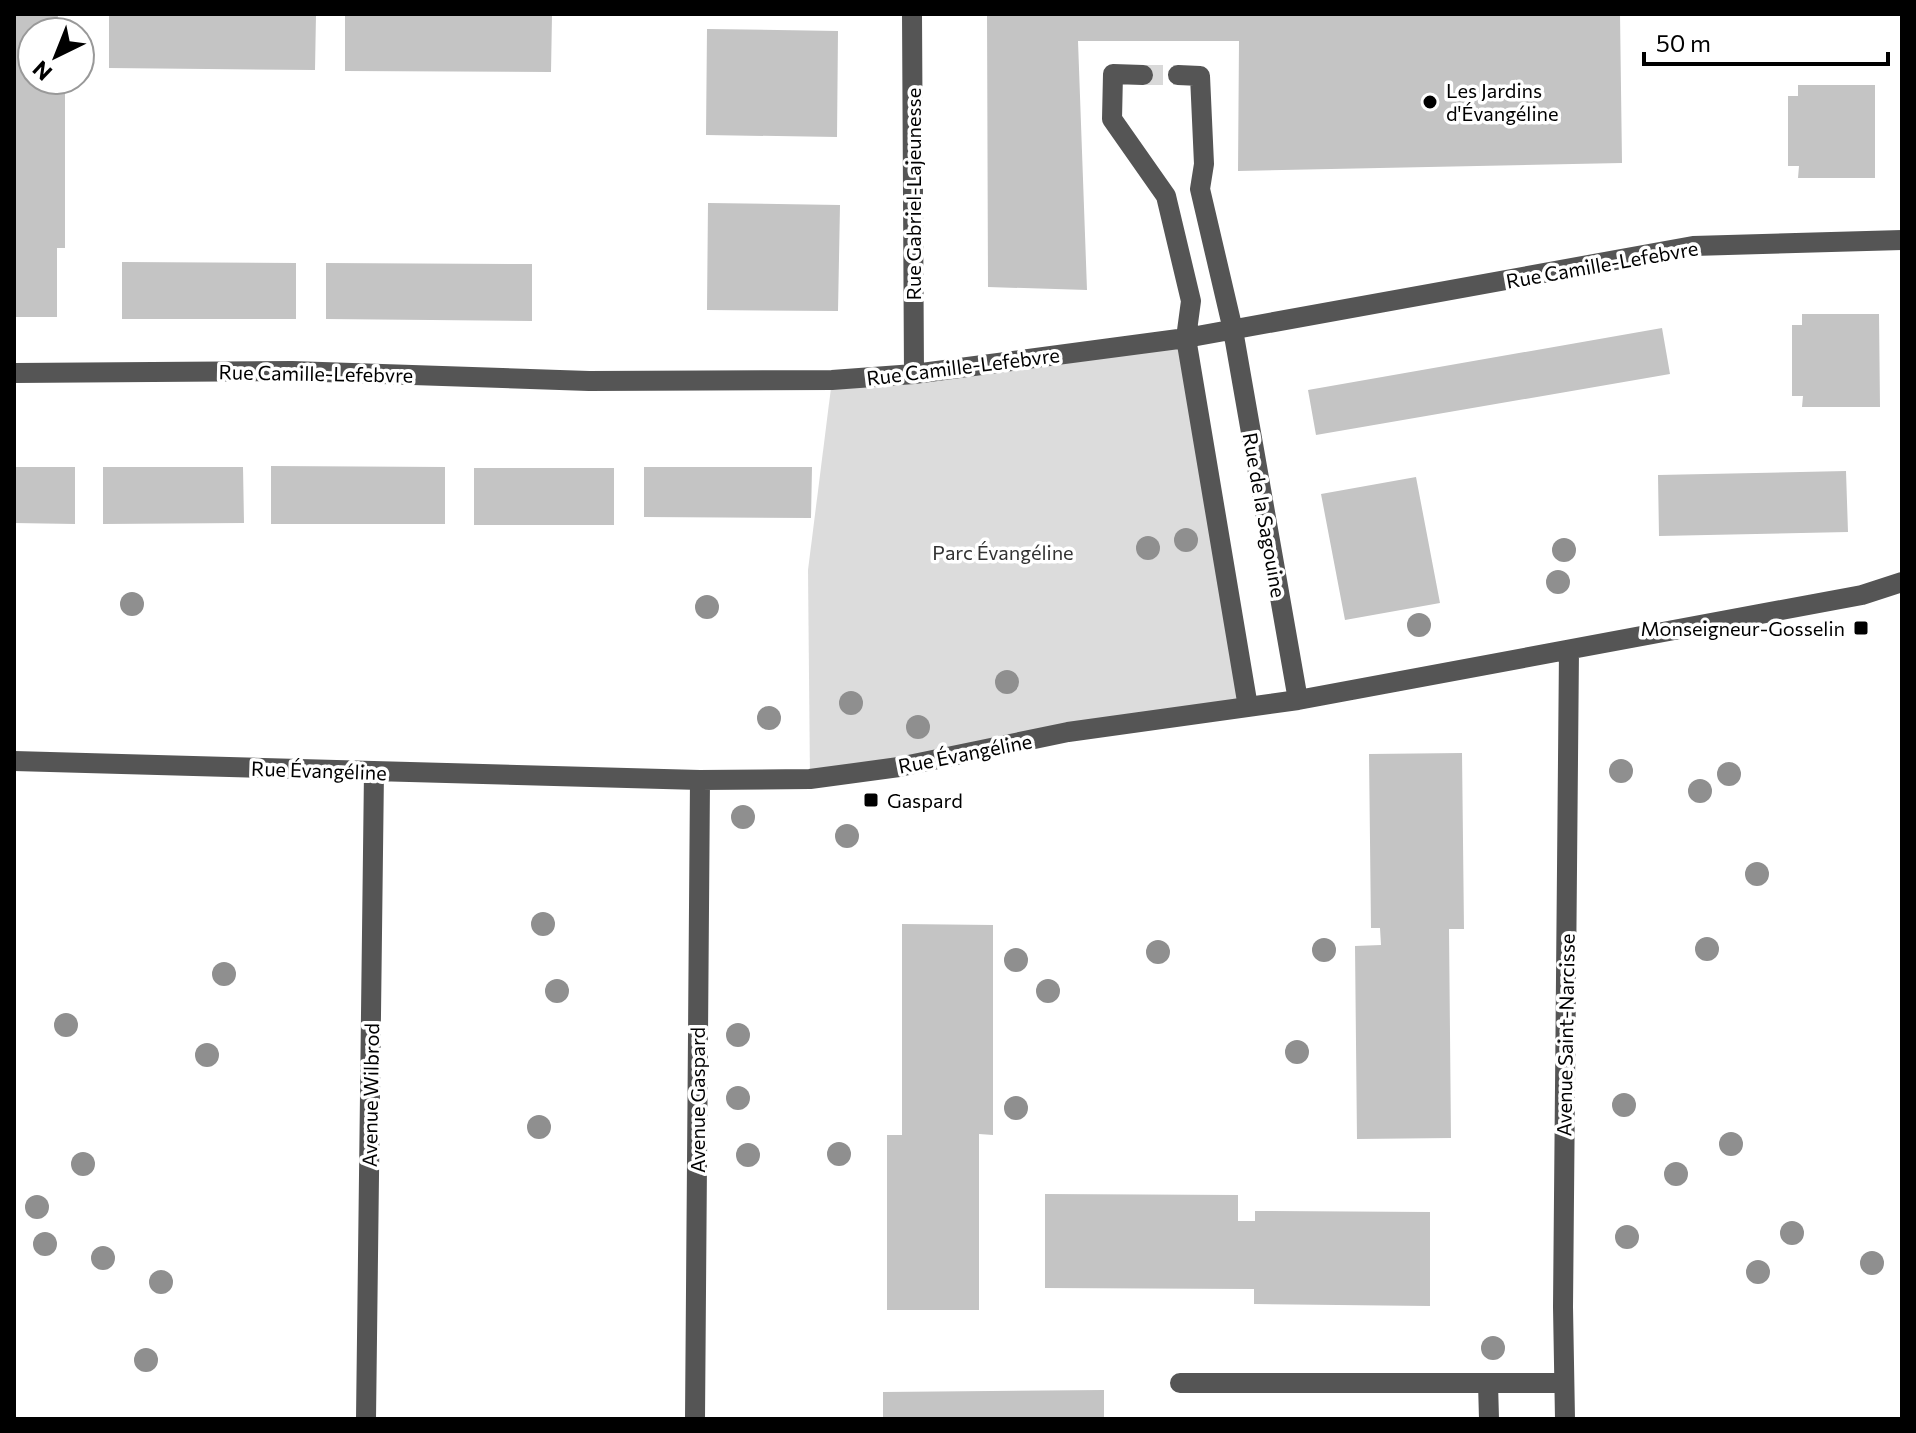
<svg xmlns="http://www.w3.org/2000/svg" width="1916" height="1433" font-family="Commissioner,sans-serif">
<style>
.green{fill:#dcdcdc}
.building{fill:#c4c4c4}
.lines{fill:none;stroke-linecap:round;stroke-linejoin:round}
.minor-tunnel{stroke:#d9d9d9;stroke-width:20;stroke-dasharray:20 10;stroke-linecap:butt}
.minor{stroke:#555;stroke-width:20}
.tree{fill:#8f8f8f}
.poi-dot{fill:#000;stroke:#fff;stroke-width:3}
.labels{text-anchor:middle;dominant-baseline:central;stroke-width:7;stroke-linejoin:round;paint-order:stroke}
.poi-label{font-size:20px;fill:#000;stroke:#fff;text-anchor:start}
.street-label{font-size:20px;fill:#000;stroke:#fff}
.park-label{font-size:20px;fill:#333;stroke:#fff}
</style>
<rect width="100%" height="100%" fill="#fff"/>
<!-- green -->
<path class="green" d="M 1186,338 L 1248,707 L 810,779 L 808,570 L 832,380 Z"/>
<!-- building -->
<path class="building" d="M 109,14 L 316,14 L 315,70 L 109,68 Z
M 345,14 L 552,15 L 551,72 L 345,71 Z
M 987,14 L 1620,14 L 1622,163 L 1238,171 L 1239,41 L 1078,41 L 1087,290 L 988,287 Z
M 14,15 L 58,15 L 57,32 L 32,32 L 32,80 L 65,83 L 65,248 L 57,248 L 57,317 L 14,317 Z
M 707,29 L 838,31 L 837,137 L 706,135 Z
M 1798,85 L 1875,85 L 1875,178 L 1798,178 L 1799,166 L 1788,166 L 1788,96 L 1798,96 Z
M 708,203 L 840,205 L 838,311 L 707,310 Z
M 122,262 L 296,263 L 296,319 L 122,319 Z
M 326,263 L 532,264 L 532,321 L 326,319 Z
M 1802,314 L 1879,314 L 1880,407 L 1802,407 L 1803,396 L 1792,396 L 1792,325 L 1802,325 Z
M 1662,328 L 1670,374 L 1316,435 L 1308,390 Z
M 271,466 L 445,467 L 445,524 L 271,524 Z
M 14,467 L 75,467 L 75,524 L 14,523 Z
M 103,467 L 243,467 L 244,523 L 103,524 Z
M 644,467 L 812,467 L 811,518 L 644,517 Z
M 474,468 L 614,468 L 614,525 L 474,525 Z
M 1846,471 L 1848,532 L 1659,536 L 1658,475 Z
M 1416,477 L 1440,603 L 1345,620 L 1321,494 Z
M 1462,753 L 1464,929 L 1449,929 L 1451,1138 L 1357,1139 L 1355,946 L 1381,945 L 1380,928 L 1371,928 L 1369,754 Z
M 902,924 L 993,925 L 993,1135 L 979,1134 L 979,1310 L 887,1310 L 887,1135 L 902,1135 Z
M 1045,1194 L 1238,1195 L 1238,1221 L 1255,1221 L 1255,1211 L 1430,1212 L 1430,1306 L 1254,1304 L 1254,1289 L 1045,1288 Z
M 1104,1390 L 1104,1419 L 883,1419 L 883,1392 Z"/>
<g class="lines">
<!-- minor-tunnel -->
<path class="minor-tunnel" d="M 1143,75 L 1178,75"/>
<!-- minor -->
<path class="minor" d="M 912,14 L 914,374
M 1143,75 L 1113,74 L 1112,119 L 1166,196 L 1191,301 L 1186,338 L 1248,707
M 1178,75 L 1200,76 L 1204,164 L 1200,189 L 1233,330 L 1298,700
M 14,373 L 292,371 L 589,381 L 832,380 L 914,374 L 1186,338 L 1693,246 L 1902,240
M 14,761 L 700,780 L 810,779 L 899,767 L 1068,732 L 1298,700 L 1862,595 L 1902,582
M 1180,1383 L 1564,1383
M 1488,1383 L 1489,1419
M 366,1419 L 374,771
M 695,1419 L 700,780
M 1565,1419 L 1563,1307 L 1569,650"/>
</g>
<!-- trees -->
<g class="tree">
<circle cx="1186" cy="540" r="12"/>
<circle cx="1148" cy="548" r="12"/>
<circle cx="1564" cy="550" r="12"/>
<circle cx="1558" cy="582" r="12"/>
<circle cx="132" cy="604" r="12"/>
<circle cx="707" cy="607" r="12"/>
<circle cx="1419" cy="625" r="12"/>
<circle cx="1007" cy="682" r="12"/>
<circle cx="851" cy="703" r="12"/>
<circle cx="769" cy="718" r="12"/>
<circle cx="918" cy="727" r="12"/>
<circle cx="1621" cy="771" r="12"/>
<circle cx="1729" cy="774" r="12"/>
<circle cx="1700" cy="791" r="12"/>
<circle cx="743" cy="817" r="12"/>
<circle cx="847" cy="836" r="12"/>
<circle cx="1757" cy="874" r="12"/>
<circle cx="543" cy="924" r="12"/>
<circle cx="1707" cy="949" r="12"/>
<circle cx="1324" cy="950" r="12"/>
<circle cx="1158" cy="952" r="12"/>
<circle cx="1016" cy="960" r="12"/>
<circle cx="224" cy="974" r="12"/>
<circle cx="557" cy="991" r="12"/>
<circle cx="1048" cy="991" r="12"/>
<circle cx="66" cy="1025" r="12"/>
<circle cx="738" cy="1035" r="12"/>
<circle cx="1297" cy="1052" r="12"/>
<circle cx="207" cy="1055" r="12"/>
<circle cx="738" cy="1098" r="12"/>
<circle cx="1624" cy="1105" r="12"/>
<circle cx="1016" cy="1108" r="12"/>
<circle cx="539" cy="1127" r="12"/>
<circle cx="1731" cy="1144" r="12"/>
<circle cx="839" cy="1154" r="12"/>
<circle cx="748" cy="1155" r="12"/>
<circle cx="83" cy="1164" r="12"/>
<circle cx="1676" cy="1174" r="12"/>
<circle cx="37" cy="1207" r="12"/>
<circle cx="1792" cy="1233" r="12"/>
<circle cx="1627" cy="1237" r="12"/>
<circle cx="45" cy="1244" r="12"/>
<circle cx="103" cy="1258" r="12"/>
<circle cx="1872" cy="1263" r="12"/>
<circle cx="1758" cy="1272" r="12"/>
<circle cx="161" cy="1282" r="12"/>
<circle cx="1493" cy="1348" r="12"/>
<circle cx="146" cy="1360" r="12"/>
</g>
<!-- markers -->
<g class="poi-dot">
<circle cx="1430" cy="102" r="8"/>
<rect x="1853" y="620" width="16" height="16" rx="4"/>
<rect x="863" y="792" width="16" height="16" rx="4"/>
</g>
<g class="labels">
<!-- poi labels -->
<g class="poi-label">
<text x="1446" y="90">Les Jardins<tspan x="1446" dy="23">d'Évangéline</tspan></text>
<text x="1845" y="628" text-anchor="end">Monseigneur-Gosselin</text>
<text x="887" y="800">Gaspard</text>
</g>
<!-- street labels -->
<g class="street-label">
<text transform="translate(913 194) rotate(-90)">Rue Gabriel-Lajeunesse</text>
<text transform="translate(1602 264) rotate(-10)">Rue Camille-Lefebvre</text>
<text transform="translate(963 366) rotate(-7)">Rue Camille-Lefebvre</text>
<text transform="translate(316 373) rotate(1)">Rue Camille-Lefebvre</text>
<text transform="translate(1265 515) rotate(80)">Rue de la Sagouine</text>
<text transform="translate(965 753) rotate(-11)">Rue Évangéline</text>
<text transform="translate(319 770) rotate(2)">Rue Évangéline</text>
<text transform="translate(1565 1035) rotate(-89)">Avenue Saint-Narcisse</text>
<text transform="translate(370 1095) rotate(-89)">Avenue Wilbrod</text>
<text transform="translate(697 1100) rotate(-90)">Avenue Gaspard</text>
</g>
<!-- park labels -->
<g class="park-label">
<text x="1003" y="552">Parc Évangéline</text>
</g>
</g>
<!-- border -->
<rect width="1916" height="1433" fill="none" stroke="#000000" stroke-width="32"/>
<!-- north arrow -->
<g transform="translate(56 56) rotate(223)"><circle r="38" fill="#ffffff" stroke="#999999" stroke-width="2"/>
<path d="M0-6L14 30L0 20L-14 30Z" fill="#000000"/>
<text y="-12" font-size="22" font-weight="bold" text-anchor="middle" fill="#000000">N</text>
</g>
<!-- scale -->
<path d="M1644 52v12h244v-12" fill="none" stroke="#000000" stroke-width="4"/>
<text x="1656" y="52" font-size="24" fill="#000000" stroke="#ffffff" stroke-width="6" paint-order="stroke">50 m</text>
</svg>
